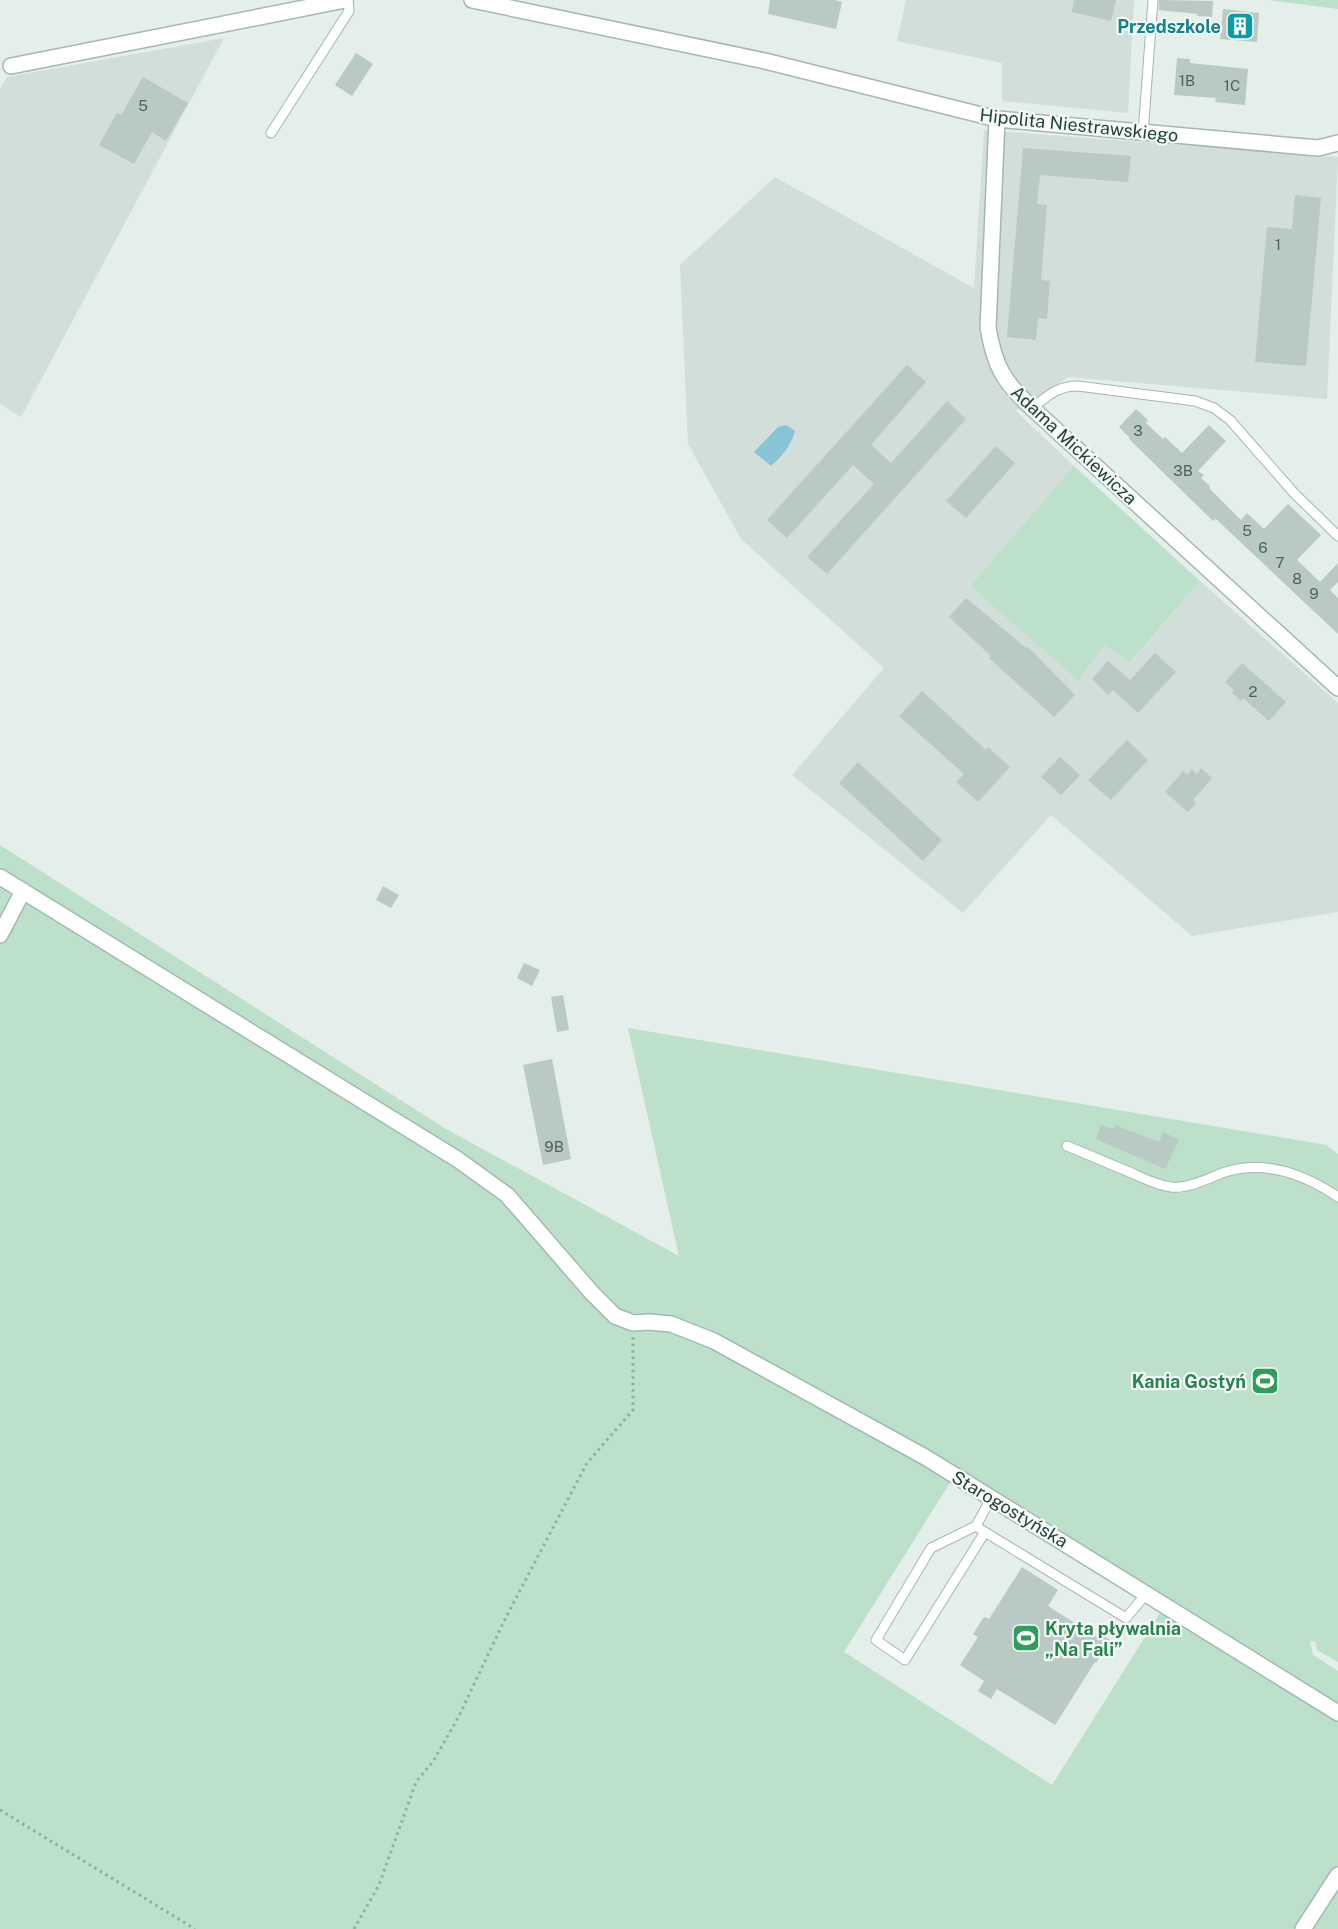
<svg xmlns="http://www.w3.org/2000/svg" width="1338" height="1929" font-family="'Public Sans',sans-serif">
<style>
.built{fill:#d2deda}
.green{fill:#bce0c9;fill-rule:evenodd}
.water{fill:#89c3d6}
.building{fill:#b9c9c4}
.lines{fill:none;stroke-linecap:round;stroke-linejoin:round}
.lane-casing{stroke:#a6b7b2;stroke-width:11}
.street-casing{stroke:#a6b7b2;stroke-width:18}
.secondary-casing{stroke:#a1bbb4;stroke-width:18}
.path{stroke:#82b3a8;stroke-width:3;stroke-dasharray:2.5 4;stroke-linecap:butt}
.lane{stroke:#fff;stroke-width:9}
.street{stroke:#fff;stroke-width:15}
.secondary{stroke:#fff;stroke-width:15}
.labels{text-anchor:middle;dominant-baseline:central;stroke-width:4.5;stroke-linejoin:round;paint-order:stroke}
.number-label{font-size:15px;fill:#48635d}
.culture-label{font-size:18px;font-weight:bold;fill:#0d838f;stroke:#f5faf8;text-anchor:end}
.street-label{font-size:18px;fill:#22413b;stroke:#f5faf8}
.leisure-label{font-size:18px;font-weight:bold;fill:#27864d;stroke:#f5faf8;text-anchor:end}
</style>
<rect width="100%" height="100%" fill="#e4eeea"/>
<!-- built -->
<path class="built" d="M 906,0 L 1134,0 L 1128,113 L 1002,101 L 1002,63 L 897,41 Z
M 224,38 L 21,417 L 0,404 L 0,89 L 7,77 Z
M 984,130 L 1338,157 L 1327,399 L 1068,377 L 1016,411 L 1074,466 L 970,586 L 1105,643 L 1131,663 L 1200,581 L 1338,703 L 1338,912 L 1192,936 L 1051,815 L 963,913 L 792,775 L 884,668 L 741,539 L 688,444 L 680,265 L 775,177 L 974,288 Z"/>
<!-- green -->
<path class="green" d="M 1268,0 L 1338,0 L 1338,9 Z
M 1074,466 L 1200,581 L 1130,663 L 1105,644 L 1078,680 L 970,586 Z
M 0,845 L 446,1129 L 679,1256 L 628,1028 L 1326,1145 L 1338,1154 L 1338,1662 L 1317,1650 L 1315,1641 L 1310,1642 L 1313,1655 L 1338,1671 L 1338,1929 L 0,1929 ZM 956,1473 L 1167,1602 L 1052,1785 L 844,1652 Z"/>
<!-- water -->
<path class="water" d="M 786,425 L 795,431 C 791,446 782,456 771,466 L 754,452 L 778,427 Z"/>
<!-- building -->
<path class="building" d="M 770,0 L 835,0 L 842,2 L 836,29 L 768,14 Z
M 1074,0 L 1116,0 L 1111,21 L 1072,12 Z
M 1159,0 L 1213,1 L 1212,17 L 1197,16 L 1198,14 L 1159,10 Z
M 1223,9 L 1259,13 L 1257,42 L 1220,39 Z
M 356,53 L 373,64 L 352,96 L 335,85 Z
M 1177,58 L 1190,59 L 1190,63 L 1248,69 L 1245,105 L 1215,102 L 1216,98 L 1174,95 Z
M 143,77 L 188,103 L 166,141 L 152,132 L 134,164 L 99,145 L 117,113 L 121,115 Z
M 1023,148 L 1131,156 L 1128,182 L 1040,175 L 1037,204 L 1047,205 L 1041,280 L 1050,281 L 1047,319 L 1038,318 L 1036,340 L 1007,337 Z
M 1295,195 L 1321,198 L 1306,366 L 1255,362 L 1267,227 L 1292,229 Z
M 907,365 L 926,382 L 871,445 L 891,463 L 947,401 L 966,419 L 827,574 L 807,557 L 874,484 L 853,465 L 787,538 L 767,520 Z
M 1136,409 L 1148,420 L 1146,423 L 1163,439 L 1165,437 L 1182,453 L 1209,425 L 1226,441 L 1198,471 L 1204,475 L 1201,478 L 1210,486 L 1209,488 L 1241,520 L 1247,513 L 1264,529 L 1288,504 L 1321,535 L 1297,560 L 1320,582 L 1338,563 L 1338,582 L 1330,590 L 1338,598 L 1338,634 L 1216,519 L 1213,521 L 1129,439 L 1130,438 L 1119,427 Z
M 996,446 L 1015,463 L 966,518 L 946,501 Z
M 966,598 L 1026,648 L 1028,647 L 1075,695 L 1054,717 L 989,658 L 991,656 L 949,617 Z
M 1155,653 L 1176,672 L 1138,713 L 1113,690 L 1108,695 L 1092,679 L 1108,661 L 1130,680 Z
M 1242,663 L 1286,702 L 1269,721 L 1243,698 L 1241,701 L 1231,692 L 1234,690 L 1225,682 Z
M 922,691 L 986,750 L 988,747 L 1010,767 L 978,802 L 956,782 L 964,774 L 899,716 Z
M 1127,740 L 1148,760 L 1111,800 L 1088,780 Z
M 1060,757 L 1080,775 L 1061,795 L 1041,777 Z
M 858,762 L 942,840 L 923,861 L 839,783 Z
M 1201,768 L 1212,778 L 1193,800 L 1196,803 L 1188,812 L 1165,792 L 1183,771 L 1188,775 L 1192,769 L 1197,774 Z
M 383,886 L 399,895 L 391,908 L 376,900 Z
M 524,963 L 540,970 L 532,986 L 517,978 Z
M 563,995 L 569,1030 L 557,1032 L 551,997 Z
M 552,1059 L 571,1159 L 543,1165 L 523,1065 Z
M 1101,1125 L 1113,1129 L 1115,1125 L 1159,1142 L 1163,1132 L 1179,1140 L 1165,1169 L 1096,1139 Z
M 1022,1567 L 1058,1590 L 1048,1606 L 1097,1637 L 1100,1633 L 1111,1641 L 1096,1663 L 1095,1662 L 1055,1725 L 997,1689 L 991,1699 L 978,1691 L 984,1681 L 960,1665 L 978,1637 L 973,1634 L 984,1617 L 989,1619 Z"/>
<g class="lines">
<!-- lane casing -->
<g class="lane-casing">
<path id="lane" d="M 271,133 L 349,11 L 348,0
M 1143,133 L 1153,0
M 1032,408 C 1048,396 1057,386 1078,386 L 1195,401 L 1214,408 L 1230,420 L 1294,493 L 1338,536
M 1067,1146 C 1087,1154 1107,1163 1127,1171 C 1141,1177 1155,1185 1171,1187 C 1187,1189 1207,1179 1222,1173 C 1263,1159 1304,1174 1338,1197
M 980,1529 L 1126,1618 L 1147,1593
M 985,1532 L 905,1660 L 876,1640 L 931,1548 L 976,1526 L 991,1498"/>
</g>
<!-- street casing -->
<g class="street-casing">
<path id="street" d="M 472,0 L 765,61 L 997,119 L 1318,148 L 1338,143
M 11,66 L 345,0
M 997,119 L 988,328 C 995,367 1003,381 1032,408 L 1338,688
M 0,935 L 23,891"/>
</g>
<!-- secondary casing -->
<g class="secondary-casing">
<path id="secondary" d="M 0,877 L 457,1159 L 507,1195 L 592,1293 L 615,1316 L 633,1323 L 649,1322 L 671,1324 L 714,1341 L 925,1457 L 1338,1713
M 1303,1929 L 1338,1875"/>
</g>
<!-- path -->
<path class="path" d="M 0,1810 L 195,1929
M 354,1929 L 379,1885 L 416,1782 L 434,1760 L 459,1716 L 505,1619 L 587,1463 L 633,1410 L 633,1336"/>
<!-- lane -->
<use href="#lane" class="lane"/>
<!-- street -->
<use href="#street" class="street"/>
<!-- secondary -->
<use href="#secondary" class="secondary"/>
</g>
<!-- icons -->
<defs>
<g id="building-square" transform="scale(1.4375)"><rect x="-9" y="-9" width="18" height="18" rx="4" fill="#0f9aa8" stroke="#f5faf8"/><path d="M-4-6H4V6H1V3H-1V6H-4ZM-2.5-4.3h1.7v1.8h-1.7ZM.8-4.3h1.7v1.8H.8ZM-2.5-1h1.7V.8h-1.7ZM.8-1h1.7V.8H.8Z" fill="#fff"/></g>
<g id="stadium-square" transform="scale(1.4375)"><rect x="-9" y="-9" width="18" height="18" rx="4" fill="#2e9e5b" stroke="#f5faf8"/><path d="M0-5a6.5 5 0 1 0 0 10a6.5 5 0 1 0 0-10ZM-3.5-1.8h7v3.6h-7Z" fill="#fff"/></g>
</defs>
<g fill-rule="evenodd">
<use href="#building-square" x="1240" y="26"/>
<use href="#stadium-square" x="1265" y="1381"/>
<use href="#stadium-square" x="1026" y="1638"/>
</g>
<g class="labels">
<!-- number labels -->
<g class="number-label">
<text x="1187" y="80">1B</text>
<text x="1232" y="85">1C</text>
<text x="143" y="105">5</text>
<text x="1278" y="244">1</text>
<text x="1138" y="430">3</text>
<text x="1183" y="470">3B</text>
<text x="1247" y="530">5</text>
<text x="1263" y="547">6</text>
<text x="1280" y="562">7</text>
<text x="1297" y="578">8</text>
<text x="1314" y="593">9</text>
<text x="1253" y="691">2</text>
<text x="554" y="1146">9B</text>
</g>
<!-- culture labels -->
<g class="culture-label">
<text x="1221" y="26">Przedszkole</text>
</g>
<!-- street labels -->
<g class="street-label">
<text transform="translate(1079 125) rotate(6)">Hipolita Niestrawskiego</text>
<text transform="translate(1074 445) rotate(43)">Adama Mickiewicza</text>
<text transform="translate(1010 1509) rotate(31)">Starogostyńska</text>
</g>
<!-- leisure labels -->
<g class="leisure-label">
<text x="1246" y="1381">Kania Gostyń</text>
<text x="1045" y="1628" text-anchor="start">Kryta pływalnia<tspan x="1045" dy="21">„Na Fali”</tspan></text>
</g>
</g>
</svg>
